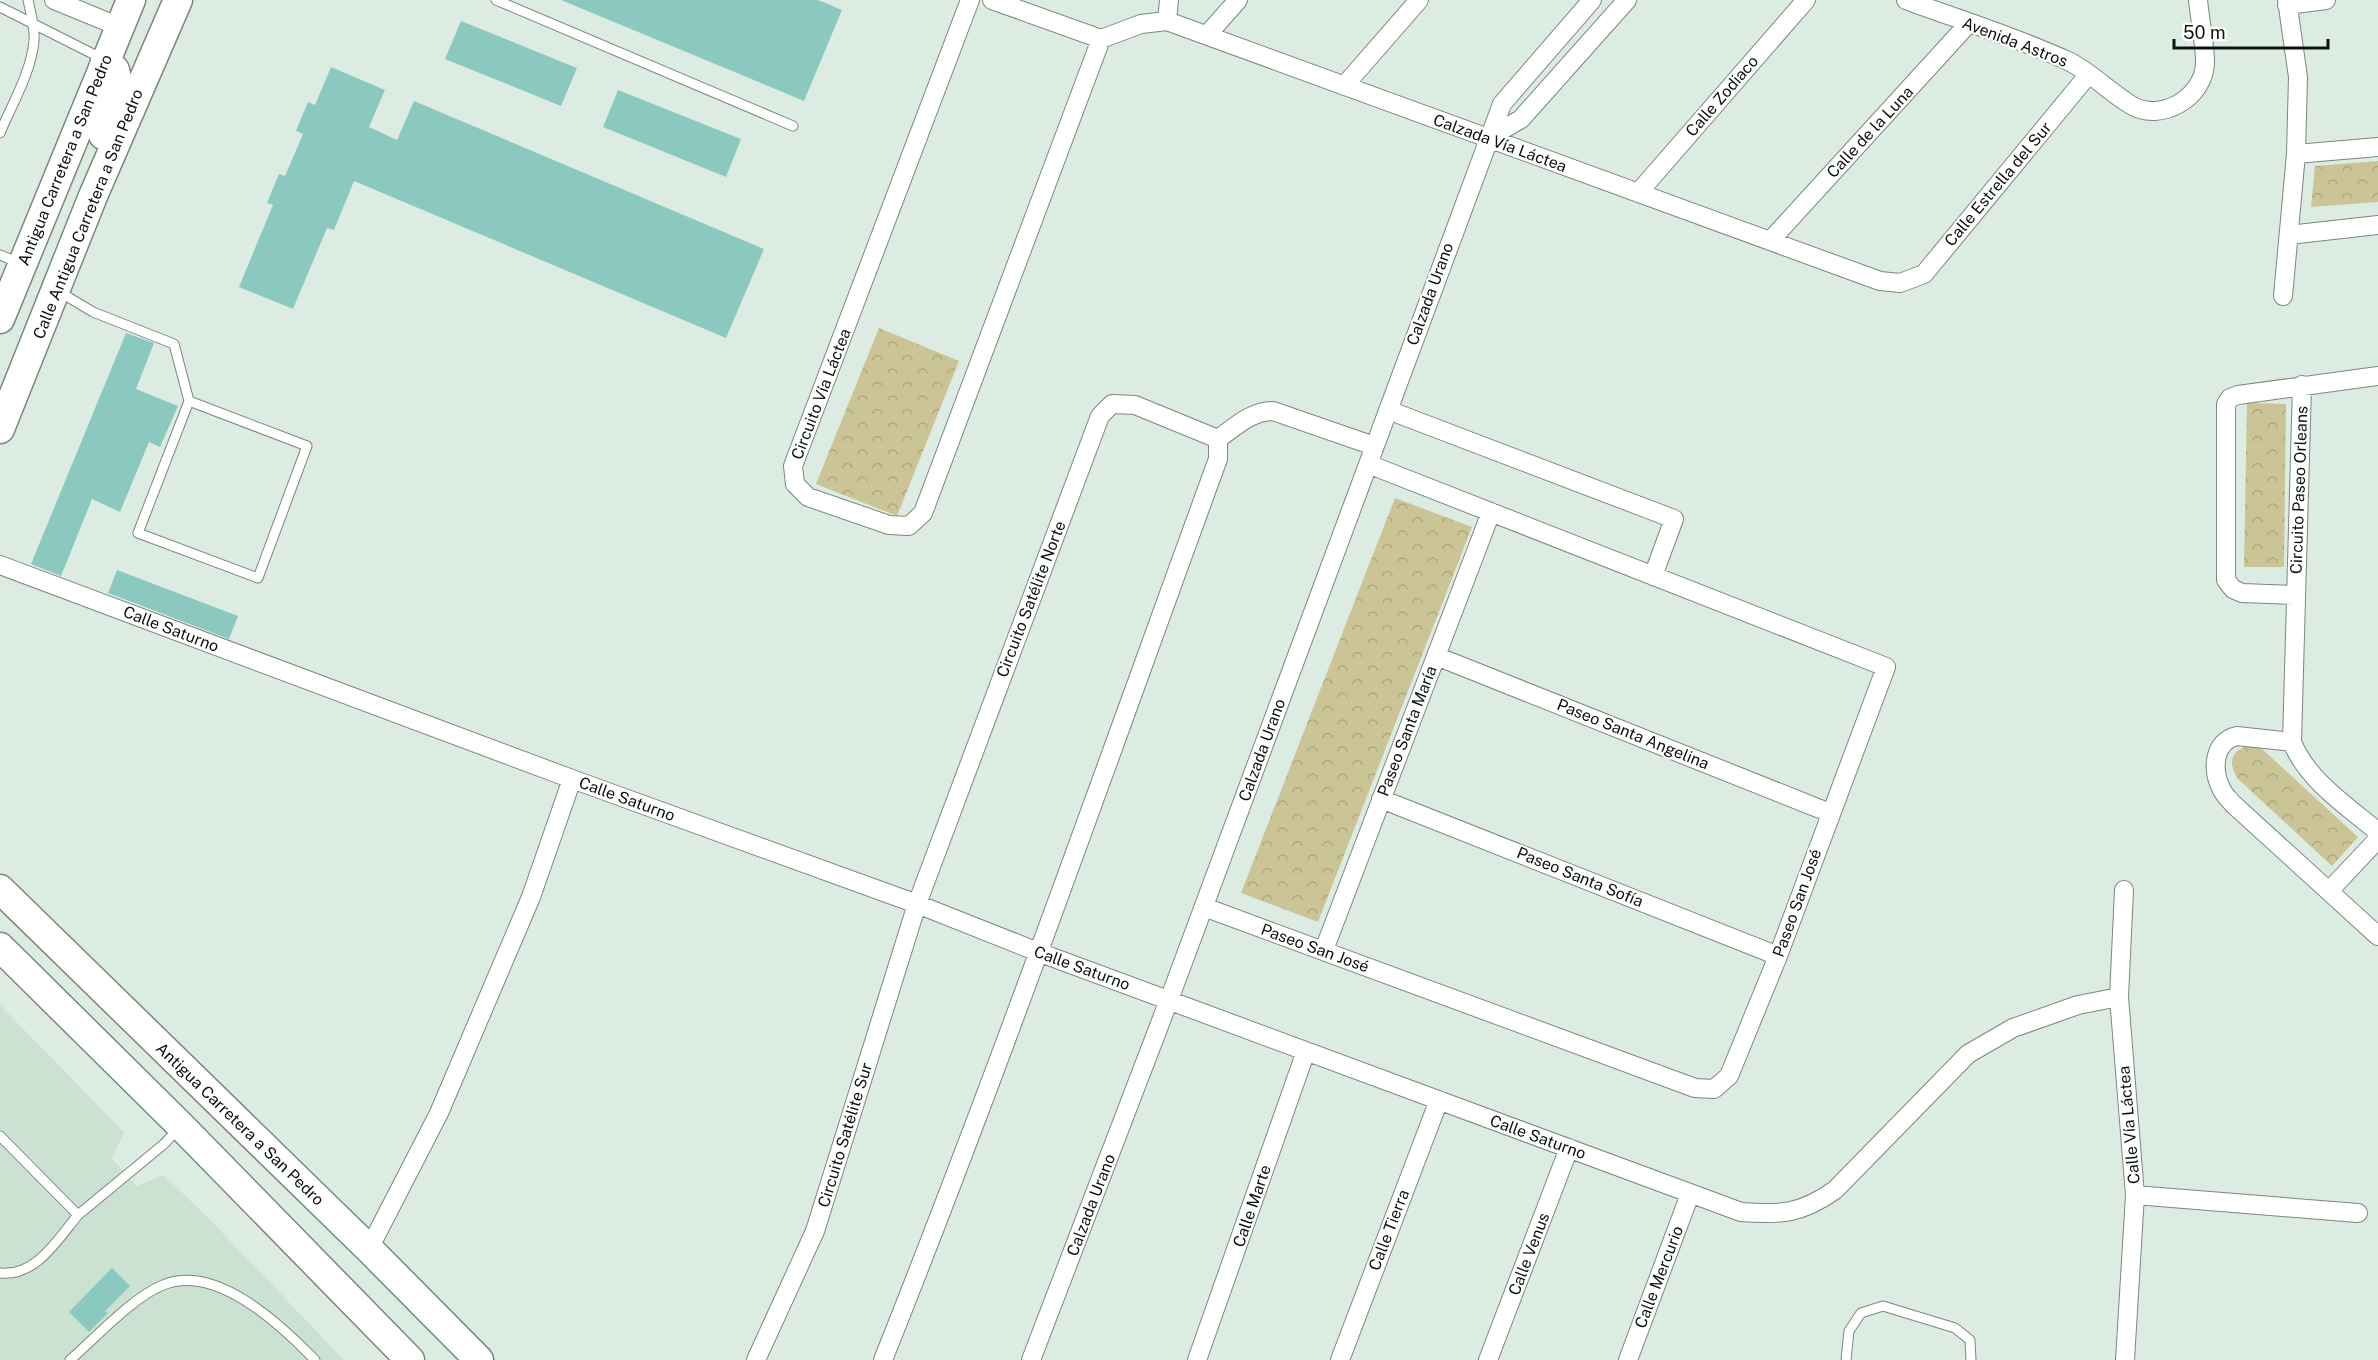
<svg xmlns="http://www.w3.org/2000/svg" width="2378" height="1360" font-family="'Public Sans',sans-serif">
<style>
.built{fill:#cbe1d2}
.park{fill:url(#park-crowns)}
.building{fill:#8bc9c0}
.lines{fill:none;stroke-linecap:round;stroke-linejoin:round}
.lane-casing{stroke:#7a887f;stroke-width:11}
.street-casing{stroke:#7a887f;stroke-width:20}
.primary-casing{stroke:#7a887f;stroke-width:31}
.lane{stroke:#fff;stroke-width:9}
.street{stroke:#fff;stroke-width:18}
.primary{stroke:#fff;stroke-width:28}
.labels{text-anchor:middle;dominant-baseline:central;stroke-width:4.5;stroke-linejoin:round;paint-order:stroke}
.street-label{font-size:16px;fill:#0c110e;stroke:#fff}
</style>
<defs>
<pattern id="park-crowns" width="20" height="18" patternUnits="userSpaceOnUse" patternTransform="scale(1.5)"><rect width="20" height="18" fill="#cbc496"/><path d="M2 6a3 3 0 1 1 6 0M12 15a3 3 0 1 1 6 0" fill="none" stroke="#ada780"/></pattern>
</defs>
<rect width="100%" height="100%" fill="#ddece2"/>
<!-- built -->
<path class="built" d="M 0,1005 L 124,1132 L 112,1158 L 136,1186 L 164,1175 L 214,1224 L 344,1360 L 0,1360 Z"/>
<!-- park -->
<path class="park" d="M 2378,161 L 2378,202 L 2311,207 L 2315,166 Z
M 879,328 L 959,361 L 897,516 L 816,484 Z
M 2247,403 L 2286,404 L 2284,567 L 2244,567 Z
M 1395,498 L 1472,527 L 1318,922 L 1241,893 Z
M 2252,745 L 2261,748 L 2358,837 L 2332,866 L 2238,779 C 2227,762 2231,749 2252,745 Z"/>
<!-- building -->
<path class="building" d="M 561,0 L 818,0 L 842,10 L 804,101 Z
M 461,21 L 577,68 L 561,106 L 445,59 Z
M 331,67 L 385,90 L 369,127 L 397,140 L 414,101 L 764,249 L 726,338 L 354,181 L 334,230 L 327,228 L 293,309 L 239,287 L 273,205 L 267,203 L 279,174 L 285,176 L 303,134 L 296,131 L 308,102 L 315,105 Z
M 618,90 L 741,139 L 726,177 L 603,127 Z
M 126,333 L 154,343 L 136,389 L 178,406 L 160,447 L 149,442 L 120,512 L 92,499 L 61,576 L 31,564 Z
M 117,570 L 238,616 L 229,639 L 108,593 Z
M 112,1268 L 130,1286 L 105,1311 L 108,1313 L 89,1332 L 69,1312 Z"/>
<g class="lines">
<!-- lane casing -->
<g class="lane-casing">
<path id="lane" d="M 496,0 L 793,126
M 0,7 L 103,59
M 0,133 C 12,104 31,73 34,41 C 35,27 31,14 28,0
M 0,255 L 20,263
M 58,291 L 93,312 L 174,344 L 189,401 L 138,533 L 258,578 L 307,446 L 189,401
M 0,1136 L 78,1215 L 164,1144 L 178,1129
M 0,1273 C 36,1277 58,1239 78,1215
M 70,1360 C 95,1338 133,1297 163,1285 C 216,1263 281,1325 315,1360
M 1846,1360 L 1849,1331 L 1861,1313 L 1883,1306 L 1955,1328 L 1970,1340 L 1971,1360"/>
</g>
<!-- street casing -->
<g class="street-casing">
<path id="street" d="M 54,0 L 120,27
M 970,0 L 793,466 L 795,484 L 808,497 L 889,525 L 909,526 L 923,513 L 1101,39
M 992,0 L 1101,39
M 1906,0 C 1960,20 2016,37 2068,61 C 2091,72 2109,92 2131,105 C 2160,123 2204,98 2205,63 C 2205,43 2200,21 2198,0
M 2287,5 L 2326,0
M 1167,21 L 1169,0
M 1207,35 L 1238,0
M 1101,39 L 1141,24 L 1167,21 L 1880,281 L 1900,283 L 1924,274 L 2089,74
M 1344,86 L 1419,0
M 1488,138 L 1521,119 L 1627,0
M 2296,154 L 2378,147
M 1638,193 L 1806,0
M 2289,235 L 2378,225
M 1770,241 L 1969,23
M 2283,296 L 2296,154 L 2298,77 L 2287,0
M 2302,385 L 2292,742 C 2307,780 2347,806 2378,832
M 1388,410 L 1674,519 L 1653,576
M 1218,439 C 1235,427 1251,411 1273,411 L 1374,446
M 0,565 L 572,779 L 917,904 L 1038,952 L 1741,1212 C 1781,1215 1801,1214 1835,1190 L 1968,1054 L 2013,1028 L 2078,1005 L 2119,997
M 2296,595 L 2242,593 L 2233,589 L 2226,580 L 2226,404 L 2230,398 L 2238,395 L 2378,376
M 1436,656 L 1830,813
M 2292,742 L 2237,736 C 2213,741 2212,770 2221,788 C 2223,794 2229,799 2233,804 L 2378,936
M 1381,799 L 1778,956
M 2124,890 L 2119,997 L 2135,1195 L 2125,1360
M 2329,891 L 2378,839
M 1204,907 L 1695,1088 L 1714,1089 L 1729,1076 L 1778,956 L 1886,667 L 1368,464
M 1324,950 L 1491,512
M 2135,1195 L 2358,1213
M 369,1249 L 439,1113 L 531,897 L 572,779
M 756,1360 L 815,1231 L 917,904 L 1100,416 L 1112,404 L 1135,405 L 1218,439
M 883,1360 C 1002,1062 1108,760 1218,459 L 1218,439
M 1031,1360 L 1169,1000 L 1502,104 L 1592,0
M 1197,1360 L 1306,1051
M 1340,1360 L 1439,1100
M 1488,1360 L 1569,1148
M 1628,1360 L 1690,1194"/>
</g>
<!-- primary casing -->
<g class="primary-casing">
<path id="primary" d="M 103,135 L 118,83 L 115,70 L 105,60
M 0,319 L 131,0
M 0,429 L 93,196 L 178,0
M 0,889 L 369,1249 L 479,1360
M 0,947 L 181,1126 L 410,1360"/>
</g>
<!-- lane -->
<use href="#lane" class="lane"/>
<!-- street -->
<use href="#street" class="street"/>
<!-- primary -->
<use href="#primary" class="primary"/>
</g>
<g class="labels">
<!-- street labels -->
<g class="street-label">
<text transform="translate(2015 42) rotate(21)">Avenida Astros</text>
<text transform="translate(1722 96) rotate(-49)">Calle Zodiaco</text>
<text transform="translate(1870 132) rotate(-47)">Calle de la Luna</text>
<text transform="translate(1500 143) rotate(20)">Calzada Vía Láctea</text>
<text transform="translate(65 160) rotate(-68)">Antigua Carretera a San Pedro</text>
<text transform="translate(1998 184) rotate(-50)">Calle Estrella del Sur</text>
<text transform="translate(88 214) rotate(-68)">Calle Antigua Carretera a San Pedro</text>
<text transform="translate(1430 294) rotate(-70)">Calzada Urano</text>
<text transform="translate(821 394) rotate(-69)">Circuito Vía Láctea</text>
<text transform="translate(2299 490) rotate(-88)">Circuito Paseo Orleans</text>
<text transform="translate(1031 599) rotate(-69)">Circuito Satélite Norte</text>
<text transform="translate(171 629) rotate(21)">Calle Saturno</text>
<text transform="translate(1407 731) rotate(-69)">Paseo Santa María</text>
<text transform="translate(1633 734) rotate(22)">Paseo Santa Angelina</text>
<text transform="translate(1262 750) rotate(-70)">Calzada Urano</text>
<text transform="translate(627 799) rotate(20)">Calle Saturno</text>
<text transform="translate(1580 877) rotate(22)">Paseo Santa Sofía</text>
<text transform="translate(1797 903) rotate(-70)">Paseo San José</text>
<text transform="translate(1315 948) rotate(20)">Paseo San José</text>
<text transform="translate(1082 968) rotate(20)">Calle Saturno</text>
<text transform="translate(240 1124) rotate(44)">Antigua Carretera a San Pedro</text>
<text transform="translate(2129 1125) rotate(-95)">Calle Vía Láctea</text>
<text transform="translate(845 1135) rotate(-73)">Circuito Satélite Sur</text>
<text transform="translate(1538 1137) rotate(20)">Calle Saturno</text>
<text transform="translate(1091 1205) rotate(-69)">Calzada Urano</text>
<text transform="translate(1252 1206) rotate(-71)">Calle Marte</text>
<text transform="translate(1389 1230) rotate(-69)">Calle Tierra</text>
<text transform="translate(1529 1254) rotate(-69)">Calle Venus</text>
<text transform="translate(1659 1277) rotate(-69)">Calle Mercurio</text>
</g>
</g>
<!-- scale -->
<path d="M2174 39v9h154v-9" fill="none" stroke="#0c110e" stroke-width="3"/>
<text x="2183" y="39" font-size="18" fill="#0c110e" stroke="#ffffff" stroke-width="4.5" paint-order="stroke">50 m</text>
</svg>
